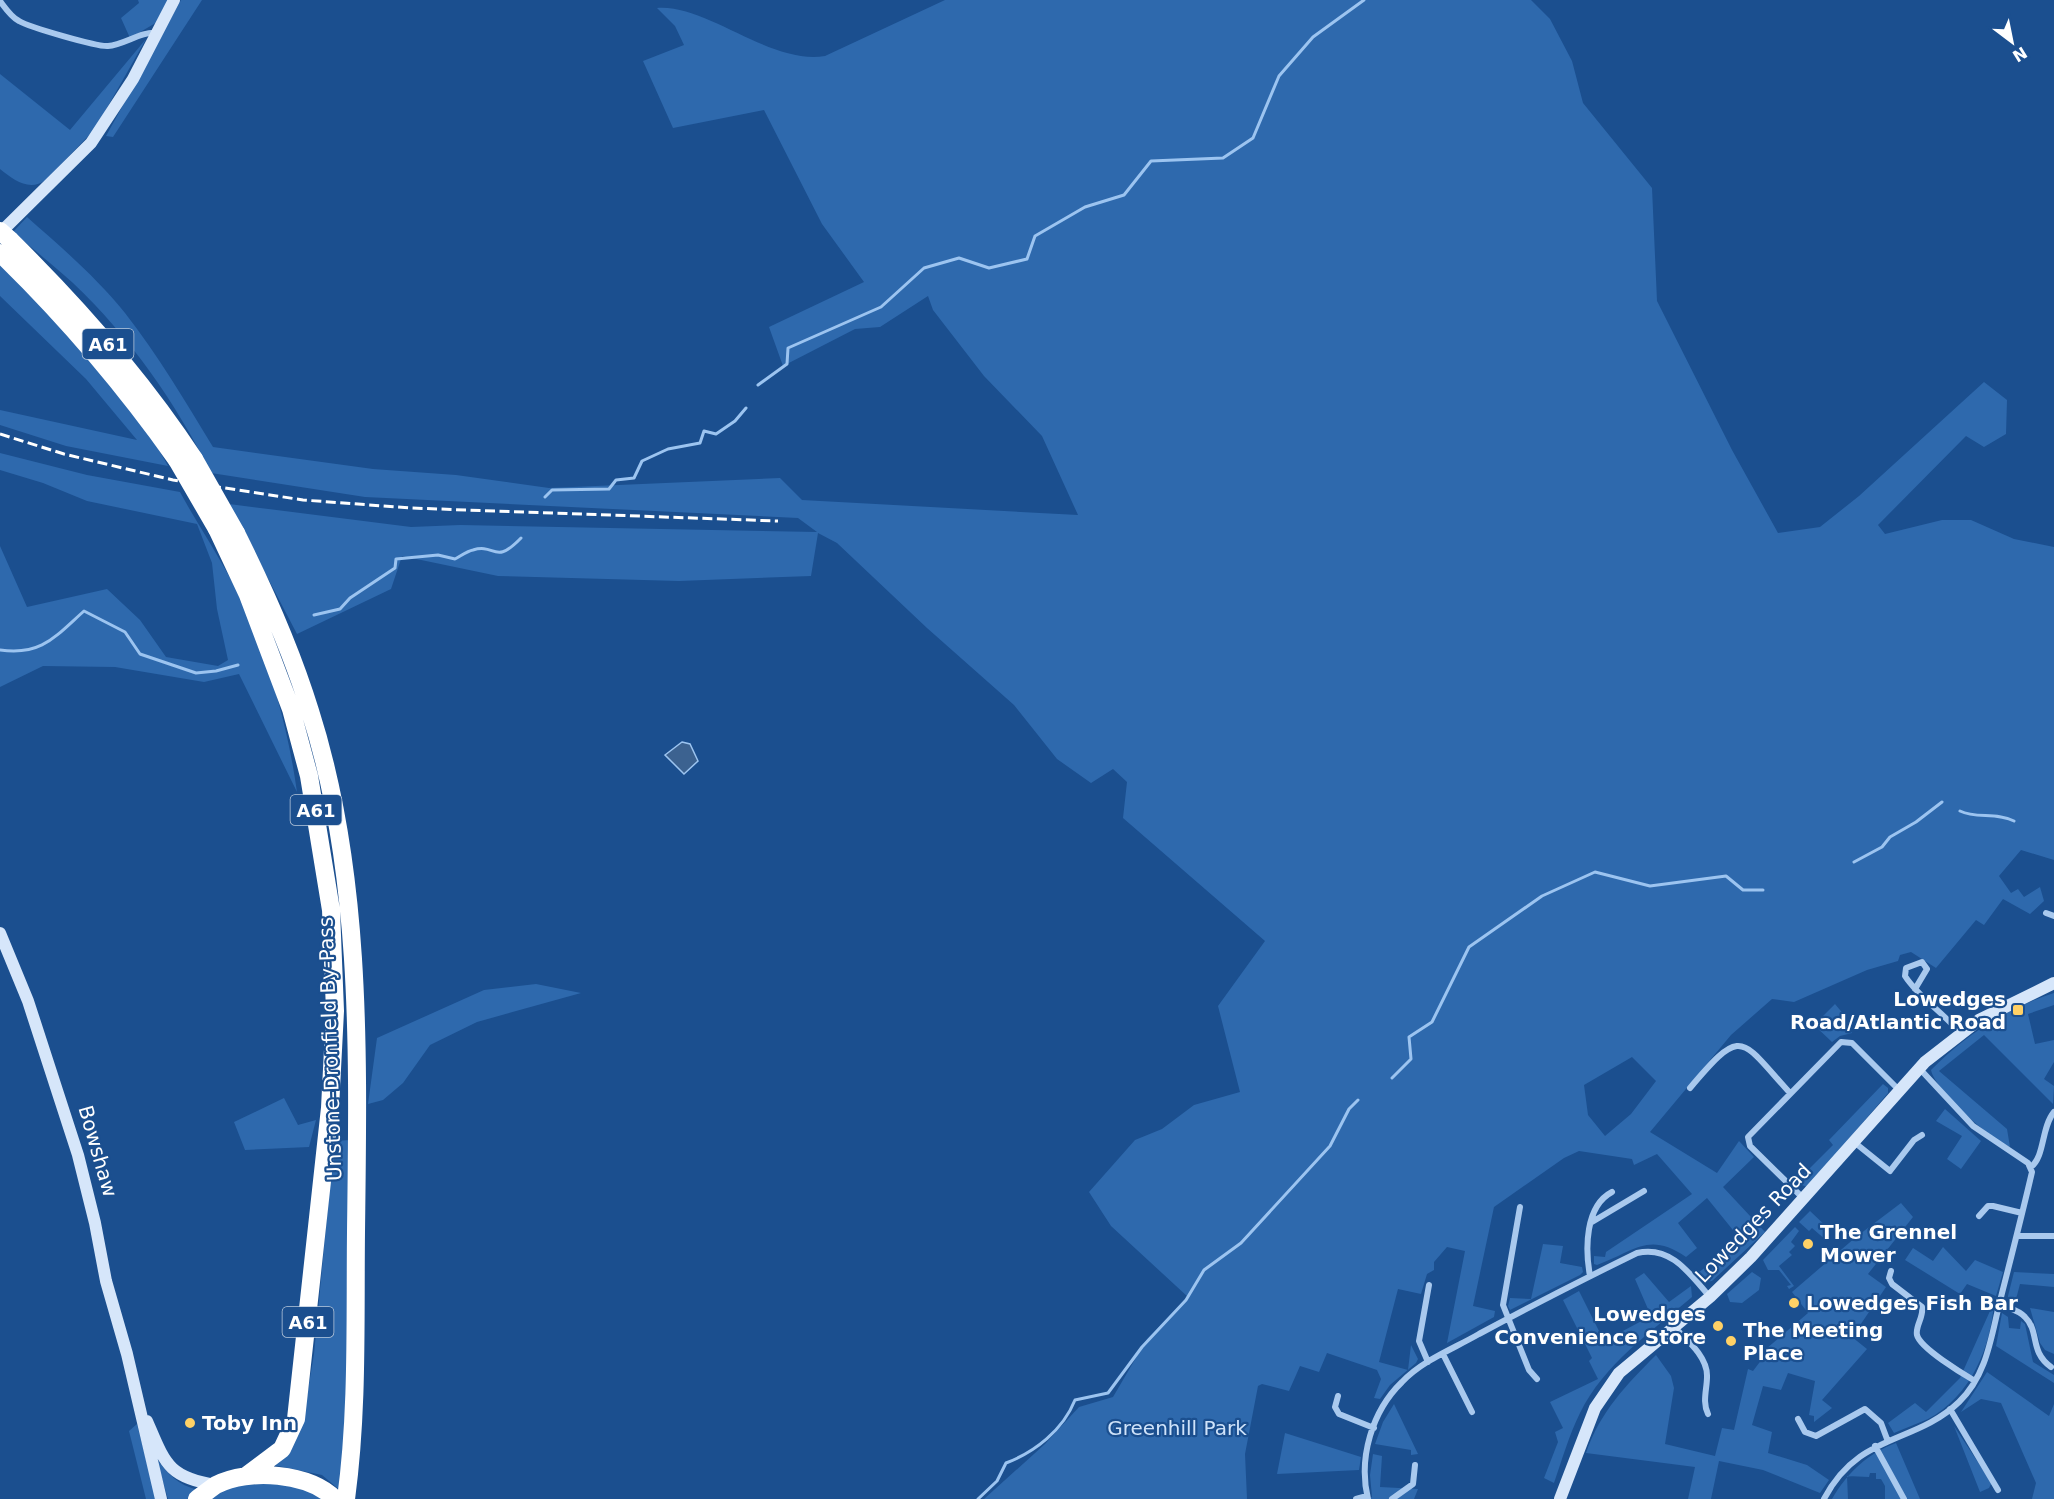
<svg xmlns="http://www.w3.org/2000/svg" width="2054" height="1499" font-family="'DejaVu Sans',sans-serif">
<style>
.green{fill:#2e69ad;fill-rule:evenodd}
.water{fill:#3c6290;stroke:#9cc4f0;stroke-width:1.5}
.lines{fill:none;stroke-linecap:round;stroke-linejoin:round}
.stream{stroke:#9cc4f0;stroke-width:3}
.street{stroke:#a9c9ee;stroke-width:6}
.secondary{stroke:#d6e6fa;stroke-width:12}
.highway{stroke:#fff;stroke-width:18}
.rail{stroke:#fff;stroke-width:3;stroke-dasharray:10 4.5;stroke-linecap:butt}
.highway-bridge{stroke:#fff;stroke-width:18}
.poi-dot{fill:#ffd166;stroke:#1b4f8f;stroke-width:2}
.labels{text-anchor:middle;dominant-baseline:central;stroke-width:4.5;stroke-linejoin:round;paint-order:stroke}
.shield{fill:#1b4f8f;stroke:#bbcadd;stroke-width:1.5}
.shield-label{font-size:18px;font-weight:bold;fill:#fff}
.poi-label{font-size:20px;font-weight:bold;fill:#fff;stroke:#1b4f8f;text-anchor:start}
.street-label{font-size:20px;fill:#fff;stroke:#1b4f8f}
.park-label{font-size:20px;fill:#cfe3fa;stroke:#1b4f8f}
</style>
<rect width="100%" height="100%" fill="#1b4f8f"/>
<!-- green -->
<path class="green" d="M 138,0 L 171,0 L 159,21 L 130,38 L 121,18 L 139,3 Z
M 181,0 L 202,0 L 113,137 L 106,136 Z
M 945,0 L 1531,0 L 1550,19 L 1572,61 L 1583,103 L 1652,188 L 1657,301 L 1732,450 L 1778,533 L 1820,527 L 1859,496 L 1984,382 L 2007,400 L 2006,434 L 1984,447 L 1966,436 L 1878,525 L 1885,534 L 1942,520 L 1971,520 L 2014,539 L 2054,547 L 2054,860 L 2021,850 L 1999,876 L 2011,893 L 2018,889 L 2024,897 L 2040,887 L 2044,901 L 2030,914 L 2003,899 L 1984,925 L 1976,920 L 1936,968 L 1911,952 L 1900,955 L 1898,961 L 1867,970 L 1794,1002 L 1772,999 L 1731,1035 L 1650,1132 L 1717,1173 L 1739,1141 L 1754,1157 L 1723,1187 L 1765,1232 L 1712,1281 L 1706,1282 L 1698,1273 L 1707,1266 L 1711,1270 L 1741,1240 L 1707,1198 L 1678,1223 L 1697,1248 L 1686,1257 C 1648,1231 1634,1252 1597,1265 L 1594,1264 L 1594,1256 L 1605,1257 L 1606,1252 L 1692,1194 L 1657,1154 L 1634,1165 L 1632,1159 L 1579,1151 L 1564,1158 L 1494,1207 L 1473,1306 L 1495,1311 L 1494,1317 L 1447,1343 L 1465,1251 L 1447,1247 L 1434,1262 L 1434,1270 L 1427,1274 L 1421,1294 L 1398,1289 L 1379,1362 L 1408,1370 L 1411,1345 L 1418,1359 L 1416,1363 L 1390,1385 L 1380,1399 L 1374,1398 L 1381,1379 L 1377,1370 L 1327,1353 L 1319,1372 L 1300,1366 L 1289,1391 L 1262,1384 L 1258,1386 L 1245,1454 L 1247,1499 L 984,1499 L 1045,1444 L 1079,1407 L 1113,1397 L 1147,1339 L 1188,1297 L 1111,1226 L 1089,1192 L 1135,1140 L 1162,1129 L 1194,1105 L 1240,1092 L 1218,1006 L 1265,941 L 1123,818 L 1127,782 L 1113,769 L 1091,783 L 1057,759 L 1014,705 L 927,628 L 837,543 L 818,533 L 811,576 L 679,581 L 498,576 L 402,556 L 391,589 L 297,634 L 229,504 L 411,527 L 460,525 L 817,532 L 798,518 L 365,497 L 211,473 C 176,403 130,337 73,283 C 54,266 33,249 13,232 L 27,217 C 61,247 96,277 125,313 C 158,355 185,401 213,447 L 373,469 L 456,475 L 549,488 L 780,478 L 802,500 L 1078,515 L 1042,436 L 984,376 L 933,310 L 928,296 L 880,327 L 855,329 L 783,366 L 769,327 L 864,282 L 822,224 L 764,110 L 673,128 L 643,61 L 684,45 L 675,26 L 657,8 C 707,4 770,65 825,56 ZM 1632,1057 L 1656,1081 L 1631,1114 L 1605,1136 L 1588,1115 L 1584,1085 Z
M 146,39 L 95,129 L 46,180 C 29,192 14,180 0,169 L 0,74 L 70,130 Z
M 0,264 C 62,326 126,388 168,466 L 66,446 L 0,425 L 0,410 L 137,440 L 86,379 L 0,296 Z
M 0,453 L 87,475 L 180,492 C 201,531 227,567 245,608 C 271,667 288,728 297,792 L 239,674 L 204,682 L 115,667 L 43,666 L 0,687 L 0,546 L 27,607 L 107,589 L 140,620 L 166,657 L 218,666 L 228,660 L 217,609 L 212,563 L 197,524 L 87,501 L 43,483 L 0,470 Z
M 536,984 L 581,993 L 477,1022 L 430,1045 L 403,1083 L 383,1100 L 368,1104 L 377,1038 L 484,990 Z
M 2054,993 L 2054,1005 L 2028,1014 L 2035,1044 L 2054,1040 L 2054,1062 L 2044,1079 L 2054,1086 L 2053,1104 L 1984,1035 L 1939,1071 L 2007,1129 L 2010,1147 C 1989,1138 1936,1092 1931,1070 C 1964,1036 2009,1007 2054,993 Z
M 1835,1004 L 1845,1016 L 1842,1021 L 1852,1033 L 1840,1036 L 1832,1042 L 1814,1025 Z
M 1883,1084 L 1888,1088 L 1888,1093 L 1808,1187 L 1795,1183 L 1833,1145 L 1829,1140 Z
M 284,1098 L 298,1125 L 316,1120 L 309,1147 L 245,1150 L 234,1122 Z
M 1945,1109 L 1981,1141 L 1961,1169 L 1947,1159 L 1962,1136 L 1936,1121 Z
M 350,1140 L 347,1449 L 342,1492 L 322,1475 L 273,1465 L 303,1420 L 314,1354 L 334,1141 Z
M 1901,1203 L 1913,1217 L 1868,1274 L 1886,1287 L 1852,1337 L 1867,1349 L 1822,1400 L 1832,1408 L 1814,1422 L 1814,1416 L 1809,1415 L 1815,1381 L 1788,1373 L 1781,1390 L 1763,1386 L 1752,1425 L 1772,1432 L 1768,1453 L 1807,1465 L 1829,1480 L 1820,1493 L 1763,1470 L 1719,1461 L 1711,1499 L 1688,1499 L 1695,1467 L 1586,1453 C 1600,1412 1626,1385 1656,1355 L 1671,1376 L 1674,1388 L 1665,1444 L 1715,1456 L 1722,1428 L 1734,1430 L 1748,1369 L 1753,1371 L 1762,1359 L 1759,1355 L 1808,1313 L 1792,1292 L 1856,1237 Z
M 1810,1211 L 1829,1229 L 1831,1233 L 1827,1241 L 1812,1228 L 1809,1231 L 1799,1222 Z
M 1795,1227 L 1799,1231 L 1791,1242 L 1795,1246 L 1789,1252 L 1792,1255 L 1779,1266 L 1794,1286 L 1789,1289 L 1787,1286 L 1791,1285 L 1779,1270 L 1768,1270 L 1763,1260 Z
M 1543,1244 L 1563,1246 L 1560,1263 L 1582,1267 L 1583,1272 L 1580,1275 L 1510,1310 L 1508,1306 L 1510,1298 L 1531,1299 Z
M 1943,1247 L 1966,1271 L 1975,1260 L 2003,1272 L 1996,1296 L 1967,1284 L 1960,1294 L 1905,1260 L 1913,1248 L 1933,1261 Z
M 1752,1272 L 1761,1278 L 1759,1290 L 1742,1303 L 1730,1302 L 1727,1294 Z
M 2014,1272 L 2054,1274 L 2054,1287 L 2020,1284 L 2015,1303 L 2009,1301 L 2008,1296 Z
M 1644,1273 L 1669,1302 L 1691,1286 L 1692,1297 C 1651,1332 1604,1364 1580,1413 C 1569,1435 1562,1460 1554,1483 L 1544,1478 L 1558,1442 L 1555,1432 L 1563,1428 L 1550,1402 L 1598,1379 L 1589,1361 L 1592,1358 L 1563,1300 L 1579,1291 L 1604,1341 L 1651,1316 L 1635,1279 Z
M 1994,1302 C 1991,1347 1971,1396 1928,1419 C 1917,1424 1905,1428 1894,1433 L 1888,1423 L 1915,1403 L 1926,1412 L 1960,1378 Z
M 2030,1308 L 2054,1312 L 2054,1354 L 2045,1350 L 2040,1343 Z
M 2002,1313 L 2008,1317 L 2009,1328 L 2020,1329 L 2021,1321 L 2025,1324 L 2033,1362 L 2054,1375 L 2054,1383 L 1996,1346 Z
M 1987,1372 L 2049,1416 L 2054,1404 L 2054,1499 L 2032,1499 L 2036,1483 L 2001,1403 L 1981,1399 L 1961,1412 Z
M 1394,1404 L 1418,1454 L 1411,1455 L 1411,1450 L 1375,1444 L 1383,1422 Z
M 137,1424 L 156,1499 L 146,1499 L 129,1431 Z
M 1954,1426 L 1987,1476 L 1991,1484 L 1989,1488 L 1980,1492 Z
M 1285,1433 L 1361,1457 L 1359,1470 L 1277,1474 Z
M 1896,1443 L 1920,1499 L 1885,1499 L 1885,1486 L 1881,1479 L 1876,1479 L 1876,1473 L 1870,1473 L 1869,1477 L 1847,1476 L 1848,1499 L 1832,1499 C 1847,1473 1868,1453 1896,1443 Z
M 1373,1454 L 1382,1456 L 1380,1487 L 1418,1489 L 1414,1499 L 1368,1499 L 1372,1497 L 1370,1475 Z
M 156,1458 C 168,1474 178,1485 198,1490 L 190,1499 L 168,1499 Z
M 276,1483 L 309,1488 L 327,1499 L 210,1499 L 232,1486 Z"/>
<!-- water -->
<path class="water" d="M 682,742 L 690,744 L 698,761 L 684,774 L 665,755 Z"/>
<g class="lines">
<!-- stream -->
<path class="stream" d="M 758,385 L 787,364 L 788,348 L 881,307 L 924,268 L 959,258 L 989,268 L 1027,259 L 1035,236 L 1085,207 L 1124,195 L 1151,161 L 1223,158 L 1253,138 L 1279,76 L 1313,37 L 1364,0
M 545,497 L 552,490 L 609,489 L 616,480 L 634,478 L 642,461 L 668,449 L 700,443 L 704,431 L 716,434 L 735,421 L 746,408
M 314,615 L 340,609 L 350,598 L 395,568 L 396,559 L 438,555 L 455,559 C 461,556 467,551 473,550 C 496,543 494,566 521,538
M 0,650 C 41,656 55,637 84,611 L 125,632 L 140,654 L 196,673 L 216,671 L 238,665
M 1960,811 C 1976,819 1996,812 2014,821
M 1854,862 L 1882,847 L 1890,837 L 1916,822 L 1942,802
M 1392,1078 L 1411,1059 L 1409,1037 L 1432,1022 L 1469,947 L 1542,896 L 1595,872 L 1650,886 L 1726,876 L 1743,890 L 1763,890
M 978,1499 L 997,1481 L 1006,1463 C 1035,1452 1063,1430 1075,1400 L 1108,1393 L 1142,1347 L 1186,1300 L 1204,1270 L 1241,1243 L 1330,1146 L 1349,1109 L 1358,1100"/>
<!-- street -->
<path class="street" d="M 0,1 C 6,9 11,17 19,21 C 29,27 97,47 108,46 C 124,45 141,31 157,33
M 2046,913 L 2054,916
M 1915,989 L 1927,969 L 1922,962 L 1906,968 L 1905,976 C 1919,998 1943,1012 1960,1033
M 1690,1088 C 1743,1025 1740,1038 1790,1093
M 1854,1142 L 1890,1171 L 1914,1140 L 1922,1135
M 2031,1167 C 2045,1156 2041,1128 2054,1112
M 1803,1198 L 1750,1146 L 1748,1137 L 1841,1042 L 1852,1043 L 1898,1089
M 1520,1207 L 1503,1305 L 1529,1370 L 1537,1379
M 1979,1216 L 1988,1206 L 1993,1206 L 2022,1213
M 1592,1222 L 1644,1191
M 2017,1236 L 2054,1236
M 1891,1271 L 1889,1278 L 1892,1284 L 1922,1307 C 1924,1317 1915,1326 1917,1335 C 1920,1348 1963,1374 1975,1381
M 1590,1276 C 1585,1249 1585,1206 1612,1192
M 1999,1304 C 2008,1308 2019,1310 2025,1317 C 2040,1332 2029,1351 2051,1367
M 1674,1327 C 1687,1340 1708,1357 1707,1377 C 1707,1389 1702,1402 1708,1414
M 1443,1354 L 1472,1412
M 1428,1362 L 1419,1341 L 1429,1285
M 1338,1396 L 1335,1407 L 1339,1414 L 1374,1428
M 1950,1409 L 1998,1490
M 1798,1419 L 1805,1432 L 1816,1436 L 1865,1409 L 1881,1423 L 1887,1439
M 1875,1446 L 1904,1499
M 1356,1499 L 1367,1496
M 1368,1499 C 1358,1458 1372,1411 1402,1382 C 1423,1360 1453,1349 1479,1334 C 1531,1306 1584,1279 1637,1253 C 1671,1245 1690,1274 1710,1297
M 1392,1499 L 1413,1484 L 1415,1465
M 1824,1499 C 1859,1432 1914,1445 1959,1402 C 1987,1375 1991,1337 2000,1301 C 2011,1258 2022,1215 2032,1172 L 2028,1163 L 1973,1126 L 1919,1068"/>
<!-- secondary -->
<path class="secondary" d="M 0,233 L 91,143 L 133,79 L 174,0
M 0,933 L 28,1001 L 78,1155 L 95,1223 L 106,1281 L 127,1354 L 161,1499
M 147,1421 C 165,1463 168,1478 217,1485
M 1560,1499 L 1595,1408 L 1619,1373 L 1710,1297 L 1751,1257 L 1925,1062 L 1979,1020 L 2054,983"/>
<!-- highway -->
<path class="highway" d="M 10,240 C 78,307 141,378 194,459
M 0,253 C 66,317 124,385 177,460
M 217,529 L 248,595 L 291,709 L 309,776 L 331,910 L 335,1011 L 330,1108 L 296,1419 L 282,1449 L 246,1476
M 236,533 C 265,591 291,649 310,711 C 363,876 358,1061 356,1232 C 355,1321 358,1411 346,1499
M 197,1499 C 203,1495 210,1489 216,1485 C 249,1468 309,1473 335,1499"/>
<!-- rail -->
<path class="rail" d="M 0,434 L 64,454 L 173,480 L 303,500 L 410,508 L 778,521"/>
<!-- highway-bridge -->
<path class="highway-bridge" d="M 0,231 L 10,240
M 194,459 L 236,533
M 177,460 L 217,529"/>
</g>
<!-- markers -->
<g class="poi-dot">
<rect x="2012" y="1004" width="12" height="12" rx="3"/>
<circle cx="1808" cy="1244" r="6"/>
<circle cx="1794" cy="1303" r="6"/>
<circle cx="1718" cy="1326" r="6"/>
<circle cx="1731" cy="1341" r="6"/>
<circle cx="190" cy="1423" r="6"/>
</g>
<g class="labels">
<!-- shield labels -->
<g class="shield">
<rect x="82.5" y="329" width="51" height="30" rx="4.5"/>
<rect x="290.5" y="795" width="51" height="30" rx="4.5"/>
<rect x="282.5" y="1307" width="51" height="30" rx="4.5"/>
</g>
<g class="shield-label">
<text x="108" y="344">A61</text>
<text x="316" y="810">A61</text>
<text x="308" y="1322">A61</text>
</g>
<!-- poi labels -->
<g class="poi-label">
<text x="2006" y="999" text-anchor="end">Lowedges<tspan x="2006" dy="23">Road/Atlantic Road</tspan></text>
<text x="1820" y="1232">The Grennel<tspan x="1820" dy="23">Mower</tspan></text>
<text x="1806" y="1303">Lowedges Fish Bar</text>
<text x="1706" y="1314" text-anchor="end">Lowedges<tspan x="1706" dy="23">Convenience Store</tspan></text>
<text x="1743" y="1330">The Meeting<tspan x="1743" dy="23">Place</tspan></text>
<text x="202" y="1423">Toby Inn</text>
</g>
<!-- street labels -->
<g class="street-label">
<text transform="translate(330 1049) rotate(-92)">Unstone-Dronfield By-Pass</text>
<text transform="translate(98 1151) rotate(74)">Bowshaw</text>
<text transform="translate(1753 1223) rotate(-46)">Lowedges Road</text>
</g>
<!-- park labels -->
<g class="park-label">
<text x="1177" y="1428">Greenhill Park</text>
</g>
</g>
<!-- north arrow -->
<g transform="translate(2012 42) rotate(148)" stroke="#1b4f8f" stroke-width="4.5" paint-order="stroke">
<path d="M0-4.5L10 22L0 15L-10 22Z" fill="#ffffff"/>
<text y="-9" font-size="16" font-weight="bold" text-anchor="middle" fill="#ffffff">N</text>
</g>
</svg>
